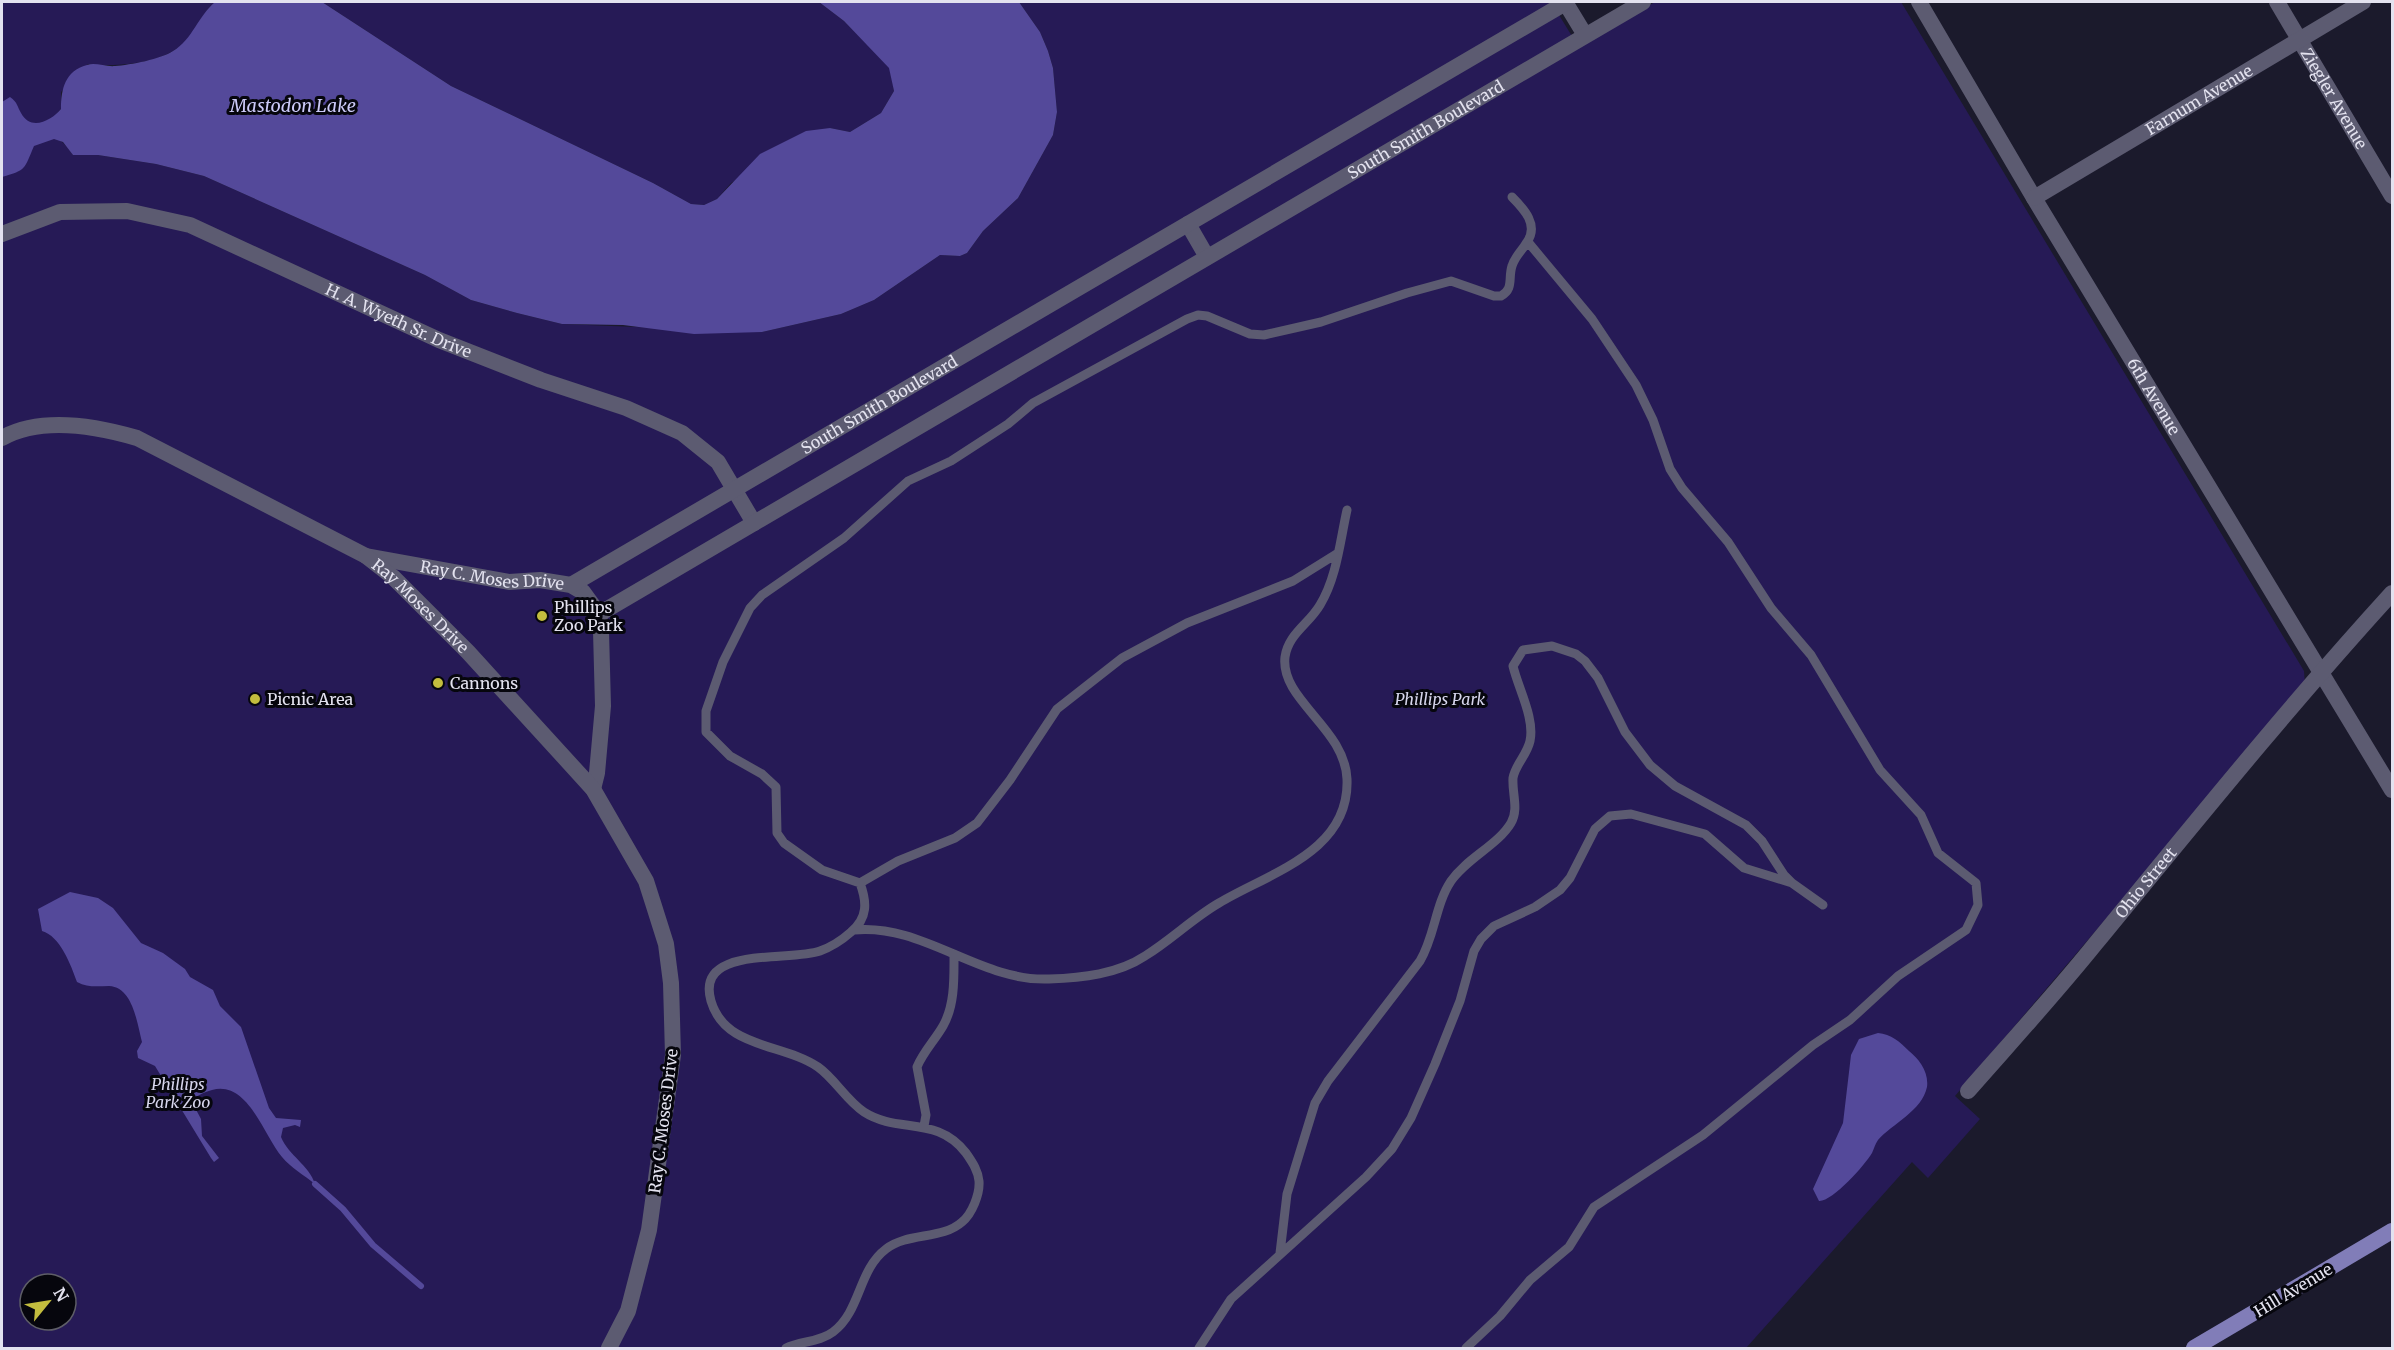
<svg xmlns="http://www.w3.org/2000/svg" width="2394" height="1350" font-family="Merriweather,serif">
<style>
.green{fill:#261a56;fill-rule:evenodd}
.water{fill:#54499a}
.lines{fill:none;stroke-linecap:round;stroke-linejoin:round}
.stream{stroke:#54499a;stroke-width:6}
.service{stroke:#5c5b71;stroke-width:9}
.minor{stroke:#5c5b71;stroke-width:16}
.primary{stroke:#817db8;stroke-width:16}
.poi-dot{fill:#c3bd3e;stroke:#06060d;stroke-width:2}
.labels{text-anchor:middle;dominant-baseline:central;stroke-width:6;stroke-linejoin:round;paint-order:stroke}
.street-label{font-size:16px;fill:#e3e2ef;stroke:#06060d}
.poi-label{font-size:16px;fill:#e3e2ef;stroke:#06060d;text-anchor:start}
.park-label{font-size:16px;font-style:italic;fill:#d6d5ec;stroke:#06060d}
.water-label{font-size:18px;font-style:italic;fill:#cccaf8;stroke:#06060d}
</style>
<rect width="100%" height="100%" fill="#1b1a2c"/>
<!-- green -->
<path class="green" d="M 2,2 L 215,2 C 203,12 198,27 188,39 C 166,64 119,67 88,64 L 61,92 L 61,109 L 52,119 L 44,123 C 54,138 65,141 73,155 L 98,155 L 156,164 L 204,176 L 425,275 L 471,300 L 517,313 L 562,324 L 762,332 L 841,314 L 874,300 L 940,255 L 960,256 L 967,253 L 983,231 L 1018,198 L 1053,135 L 1057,112 L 1053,68 L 1048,51 L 1040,32 L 1019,2 L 1551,2 L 1578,46 L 1655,2 L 1901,2 L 2304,671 L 2305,685 L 1955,1096 L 1980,1119 L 1928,1178 L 1912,1162 L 1746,1348 L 2,1348 ZM 30,1284 L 66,1284 L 66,1320 L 30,1320 Z
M 322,2 L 819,2 L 844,21 L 890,68 L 894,91 L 881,113 L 850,132 L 830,128 L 731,183 L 717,199 L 704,205 L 691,204 L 653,183 L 451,86 Z"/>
<!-- water -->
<path class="water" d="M 215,2 L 322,2 L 451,86 L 653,183 L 691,204 L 704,205 L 717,199 L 760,154 L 806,131 L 830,128 L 850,132 L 881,113 L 894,91 L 889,68 L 844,21 L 819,2 L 1019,2 L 1040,32 L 1048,51 L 1053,68 L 1057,112 L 1053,135 L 1018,198 L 983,231 L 967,253 L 960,256 L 940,255 L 874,300 L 841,314 L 762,332 L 694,334 L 623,325 L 562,324 L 517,313 L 471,300 L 425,275 L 204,176 L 156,164 L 98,155 L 73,155 L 63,142 L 54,139 L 34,146 C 24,169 27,170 2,177 L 2,102 L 10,97 C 18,103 17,106 21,113 C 31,132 52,120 61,109 C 61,89 65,71 87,65 C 95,62 106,67 115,66 C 130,65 161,59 173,51 C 193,39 198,16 215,2 Z
M 70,892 L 98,898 L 113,908 L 141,943 L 163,953 L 185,969 L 190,977 L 213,990 L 220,1006 L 241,1027 L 269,1108 L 276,1118 L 301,1120 L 300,1127 L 295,1125 L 283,1128 L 281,1137 C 289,1156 309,1165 315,1184 C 304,1175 291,1168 282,1157 C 264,1136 248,1080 212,1090 C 203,1093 198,1094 192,1102 L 201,1119 L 202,1136 L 219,1158 L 214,1162 L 211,1158 L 155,1066 L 138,1058 L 137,1051 L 142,1042 C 137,1023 133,987 109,986 C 98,986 88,988 77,982 C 71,965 60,936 42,931 L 38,909 Z
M 1878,1033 C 1891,1034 1900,1042 1909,1051 C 1919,1059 1929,1072 1927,1087 C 1922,1111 1892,1124 1878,1140 C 1875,1144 1874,1149 1872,1153 C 1865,1165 1832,1202 1819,1201 L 1813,1189 L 1843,1123 L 1851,1055 L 1859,1039 Z"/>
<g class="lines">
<!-- stream -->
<path class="stream" d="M 315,1184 L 343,1209 L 373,1245 L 421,1286"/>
<!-- service -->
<path class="service" d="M 860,883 L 898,861 L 955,838 L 977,823 L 1010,780 L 1057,709 L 1122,658 L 1187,623 L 1293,581 L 1338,553
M 854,930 C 923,923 980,982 1049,979 C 1082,978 1118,974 1145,956 C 1171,940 1193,918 1219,903 C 1269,873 1350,852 1347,779 C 1345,728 1280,700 1285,657 C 1288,634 1309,624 1320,605 C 1337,577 1340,541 1347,510
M 924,1126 L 926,1115 L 917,1067 C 923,1052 935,1040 943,1026 C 955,1005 954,978 954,955
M 1280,1253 L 1287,1194 L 1315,1103 L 1328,1081 L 1420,961 C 1435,936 1435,905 1451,881 C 1467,858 1498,845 1511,823 C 1519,809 1512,794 1513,778 C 1515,765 1527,755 1530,741 C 1535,718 1518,688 1513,666 L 1523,650 L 1552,646 L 1576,654 L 1585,661 L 1598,678 L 1625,732 L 1650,765 L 1675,786 L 1746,825 L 1762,841 L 1784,875 L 1792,883
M 786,1348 C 801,1341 820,1342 833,1332 C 861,1311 858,1270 886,1249 C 908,1232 942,1240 962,1222 C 972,1214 980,1194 979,1181 C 978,1170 972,1162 966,1153 C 937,1115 898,1134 864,1112 C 846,1100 835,1079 818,1067 C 783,1043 725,1049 711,1001 C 695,945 789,962 820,951 C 831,947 842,940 851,932 C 868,918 867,902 860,883 L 822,870 L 784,843 L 777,833 L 776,787 L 762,774 L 730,756 L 706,732 L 706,711 L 723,662 L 750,608 L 762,595 L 844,538 L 908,481 L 951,461 L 1008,424 L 1033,403 L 1187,319 L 1198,315 L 1207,316 L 1250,334 L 1264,335 L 1321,322 L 1407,293 L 1451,281 L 1494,296 L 1501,296 C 1514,289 1508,278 1512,266 C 1515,256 1522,251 1527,242 C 1539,225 1524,209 1512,197
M 1199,1348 L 1231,1299 L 1366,1177 L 1392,1149 L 1411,1118 L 1435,1064 L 1460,1001 L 1474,951 L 1481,939 L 1494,926 L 1535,907 L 1560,890 L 1570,878 L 1595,829 L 1610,816 L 1631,814 L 1705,834 L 1744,868 L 1792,883 L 1823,905
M 1466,1348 L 1500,1316 L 1530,1280 L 1569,1247 L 1594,1207 L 1703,1135 L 1813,1045 L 1850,1020 L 1898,976 L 1966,930 L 1978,905 L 1976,883 L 1938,853 L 1921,815 L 1880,770 L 1811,655 L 1771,608 L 1728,542 L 1682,488 L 1670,469 L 1653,420 L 1636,385 L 1592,319 L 1528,242"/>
<!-- minor -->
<g class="minor">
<path d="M 1565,2 L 1585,35"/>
<path id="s1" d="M 1919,2 L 2034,198 L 2392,790"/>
<path id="s2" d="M 2277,2 L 2392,196"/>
<path id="s3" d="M 2034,198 L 2363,2"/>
<path d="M 1188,224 L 1207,257"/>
<path id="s4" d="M 2,234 L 60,212 L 127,211 L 190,225 L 439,340 L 541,380 L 626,408 L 682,433 L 718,462 L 754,523"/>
<path id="s5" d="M 2,438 C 41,416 96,426 137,438 L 366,556 L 509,582 L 540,580 L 571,585 L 583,592 L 599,614 L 601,631 L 603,706 L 597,773 L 593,789"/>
<path id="s6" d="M 366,556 L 393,577 L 468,652 L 593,789 L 646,881 L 654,906 L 666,944 L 671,983 L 673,1055 L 649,1230 L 628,1311 L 609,1348"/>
<path id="s7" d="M 571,585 L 1567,2"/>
<path id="s8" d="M 599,614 L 1643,2"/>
<path id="s9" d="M 1968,1091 C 2011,1042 2055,994 2096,943 C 2193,825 2289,706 2392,593"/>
</g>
<!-- primary -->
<path class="primary" d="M 2194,1348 L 2392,1231"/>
</g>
<!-- markers -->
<g class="poi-dot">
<circle cx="542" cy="616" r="6"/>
<circle cx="438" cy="683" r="6"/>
<circle cx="255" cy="699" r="6"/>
</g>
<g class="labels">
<!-- street labels -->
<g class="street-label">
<text stroke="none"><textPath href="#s2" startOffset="112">Ziegler Avenue</textPath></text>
<text stroke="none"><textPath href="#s3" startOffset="192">Farnum Avenue</textPath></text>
<text stroke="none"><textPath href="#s8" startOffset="958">South Smith Boulevard</textPath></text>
<text stroke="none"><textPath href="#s4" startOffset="423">H. A. Wyeth Sr. Drive</textPath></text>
<text stroke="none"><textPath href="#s1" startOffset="459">6th Avenue</textPath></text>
<text stroke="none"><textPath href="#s7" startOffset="357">South Smith Boulevard</textPath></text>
<text stroke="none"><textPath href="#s5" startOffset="524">Ray C. Moses Drive</textPath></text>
<text stroke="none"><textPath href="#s6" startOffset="74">Ray Moses Drive</textPath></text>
<text stroke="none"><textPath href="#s9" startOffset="274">Ohio Street</textPath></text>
<text transform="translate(663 1121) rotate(-83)">Ray C. Moses Drive</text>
<text transform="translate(2293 1290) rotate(-31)">Hill Avenue</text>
</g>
<!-- poi labels -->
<g class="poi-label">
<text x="554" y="607">Phillips<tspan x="554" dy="18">Zoo Park</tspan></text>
<text x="450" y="683">Cannons</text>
<text x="267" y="699">Picnic Area</text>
</g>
<!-- park labels -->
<g class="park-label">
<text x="1440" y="699">Phillips Park</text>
<text x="178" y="1084">Phillips<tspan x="178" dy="18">Park Zoo</tspan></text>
</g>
<!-- water labels -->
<g class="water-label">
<text x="293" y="105">Mastodon Lake</text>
</g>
</g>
<!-- border -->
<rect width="2394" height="1350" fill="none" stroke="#e3e2ef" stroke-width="6"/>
<!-- north arrow -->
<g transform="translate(48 1302) rotate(60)"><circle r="28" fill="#06060d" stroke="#5e5e67" stroke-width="1.5"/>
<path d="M0-4.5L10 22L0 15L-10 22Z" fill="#c3bd3e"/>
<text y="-9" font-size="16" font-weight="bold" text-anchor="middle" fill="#e3e2ef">N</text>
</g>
</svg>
